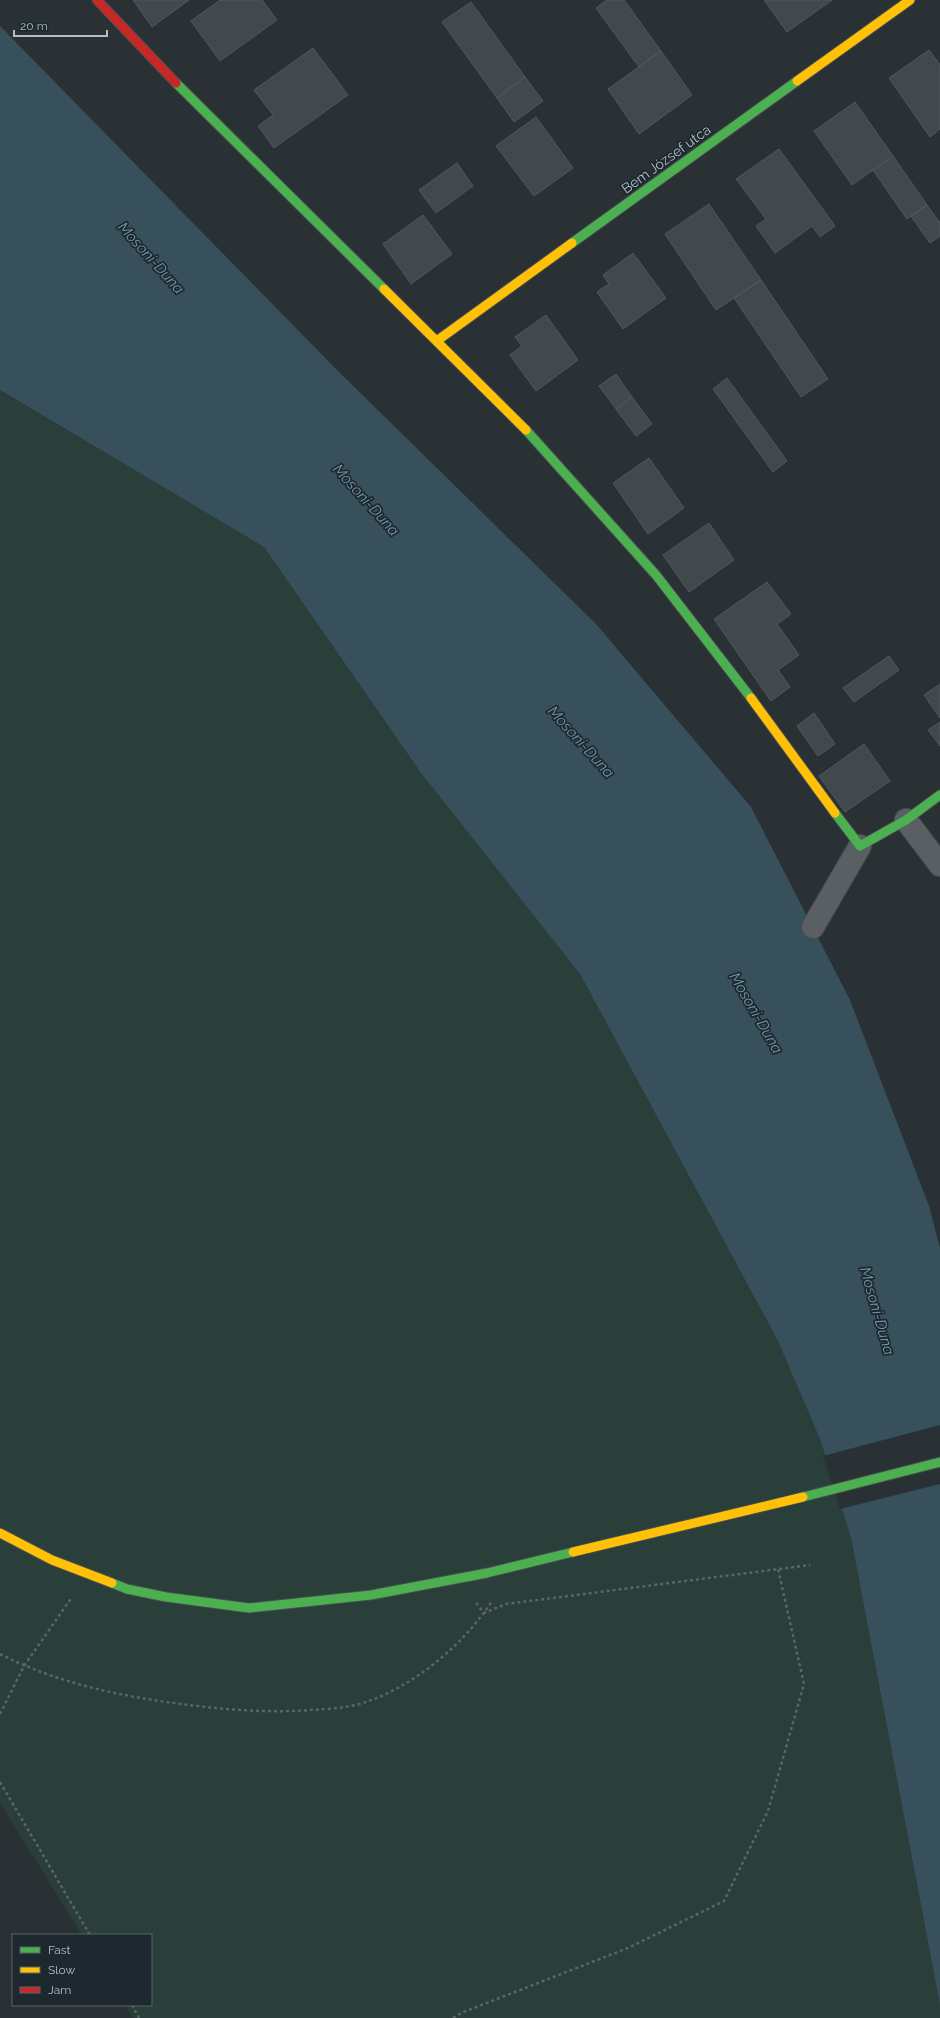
<svg xmlns="http://www.w3.org/2000/svg" width="940" height="2018" font-family="Raleway,sans-serif">
<style>
.green{fill:#2a3e3a}
.water{fill:#384f5c}
.pier{fill:#293135}
.building{fill:#42494d;stroke:#51595d}
.lines{fill:none;stroke-linecap:round;stroke-linejoin:round}
.street-casing{stroke:#474d50;stroke-width:24}
.fast-casing{stroke:#474d50;stroke-width:11}
.slow-casing{stroke:#474d50;stroke-width:11}
.jam-casing{stroke:#474d50;stroke-width:11}
.path{stroke:#5d6467;stroke-width:2.5;stroke-dasharray:3 3;stroke-linecap:butt}
.street{stroke:#595f63;stroke-width:22}
.fast{stroke:#4caf50;stroke-width:9}
.slow{stroke:#ffc107;stroke-width:9}
.jam{stroke:#c62828;stroke-width:9}
.labels{text-anchor:middle;dominant-baseline:central;stroke-width:3.5;stroke-linejoin:round;paint-order:stroke}
.street-label{font-size:14px;fill:#b3bfc6;stroke:#1d292f}
.water-label{font-size:15px;font-style:italic;fill:#7596a7;stroke:#1d292f}
</style>
<rect width="100%" height="100%" fill="#293135"/>
<!-- green -->
<path class="green" d="M 0,390 L 264,547 L 421,773 L 580,974 L 777,1339 L 820,1439 L 851,1538 L 940,2005 L 940,2018 L 133,2018 L 125,2005 L 151,2005 L 151,1935 L 82,1935 L 0,1803 Z"/>
<!-- water -->
<path class="water" d="M 0,26 L 338,371 L 596,624 L 751,807 L 850,1000 L 929,1206 L 940,1248 L 940,2005 L 851,1538 L 820,1439 L 777,1339 L 580,974 L 421,773 L 264,547 L 0,390 Z"/>
<!-- pier -->
<path class="pier" d="M 940,1425 L 940,1484 L 840,1509 L 823,1456 Z"/>
<!-- building -->
<path class="building" d="M 133,0 L 189,0 L 152,27 Z
M 220,0 L 262,0 L 277,20 L 220,61 L 191,21 Z
M 607,0 L 624,0 L 661,51 L 639,67 L 596,8 Z
M 764,0 L 832,0 L 787,32 Z
M 471,2 L 525,77 L 497,98 L 442,22 Z
M 313,48 L 348,95 L 274,148 L 258,126 L 273,115 L 254,90 Z
M 929,50 L 940,65 L 940,129 L 930,137 L 889,78 Z
M 661,51 L 692,95 L 639,134 L 608,89 Z
M 525,77 L 543,101 L 514,122 L 497,98 Z
M 855,102 L 893,156 L 852,185 L 814,131 Z
M 536,117 L 573,168 L 534,196 L 496,146 Z
M 779,149 L 835,226 L 820,237 L 812,226 L 775,253 L 756,226 L 766,219 L 736,179 Z
M 893,156 L 927,205 L 907,219 L 873,170 Z
M 457,163 L 473,186 L 436,213 L 419,190 Z
M 709,204 L 761,280 L 716,310 L 665,234 Z
M 927,205 L 940,223 L 940,236 L 930,243 L 911,216 Z
M 423,215 L 452,254 L 411,284 L 383,244 Z
M 633,253 L 666,298 L 623,329 L 597,292 L 609,284 L 603,275 Z
M 761,280 L 828,379 L 801,397 L 734,298 Z
M 546,315 L 578,360 L 536,391 L 510,355 L 522,346 L 515,337 Z
M 616,374 L 632,397 L 616,409 L 599,386 Z
M 727,378 L 787,461 L 773,472 L 713,389 Z
M 632,397 L 652,424 L 636,436 L 616,409 Z
M 649,458 L 684,508 L 648,534 L 613,483 Z
M 709,523 L 734,560 L 689,592 L 663,555 Z
M 767,582 L 791,614 L 777,624 L 799,655 L 778,670 L 790,687 L 771,701 L 714,619 Z
M 889,656 L 899,670 L 854,702 L 843,688 Z
M 940,684 L 940,718 L 924,695 Z
M 814,713 L 835,744 L 818,756 L 797,726 Z
M 940,722 L 940,746 L 928,730 Z
M 864,744 L 890,781 L 845,812 L 819,776 Z"/>
<g class="lines">
<!-- street casing -->
<g class="street-casing">
<path id="street" d="M 906,820 L 940,865
M 813,927 L 860,846"/>
</g>
<!-- fast casing -->
<g class="fast-casing">
<path id="fast" d="M 176,83 L 384,289
M 572,243 L 797,81
M 526,430 L 656,575 L 751,698
M 835,813 L 860,846 L 906,820 L 940,795
M 803,1497 L 940,1462
M 112,1583 L 127,1589 L 166,1597 L 249,1608 L 371,1595 L 487,1573 L 573,1552"/>
</g>
<!-- slow casing -->
<g class="slow-casing">
<path id="slow" d="M 797,81 L 910,0
M 384,289 L 526,430
M 438,340 L 572,243
M 751,698 L 835,813
M 0,1533 L 52,1560 L 112,1583
M 573,1552 L 803,1497"/>
</g>
<!-- jam casing -->
<g class="jam-casing">
<path id="jam" d="M 97,0 L 176,83"/>
</g>
<!-- path -->
<path class="path" d="M 476,1603 L 484,1613 L 506,1604 L 810,1565
M 0,1654 C 59,1684 124,1697 189,1705 C 230,1710 269,1713 310,1710 C 328,1709 349,1708 366,1702 C 416,1685 464,1644 492,1601
M 0,1714 L 24,1666 L 72,1597
M 0,1782 L 90,1935
M 132,2005 L 139,2018
M 453,2018 L 461,2013 L 628,1948 L 724,1901 L 768,1811 L 804,1684 L 778,1569"/>
<!-- street -->
<use href="#street" class="street"/>
<!-- fast -->
<use href="#fast" class="fast"/>
<!-- slow -->
<use href="#slow" class="slow"/>
<!-- jam -->
<use href="#jam" class="jam"/>
</g>
<g class="labels">
<!-- street labels -->
<g class="street-label">
<text transform="translate(666 159) rotate(-36)">Bem József utca</text>
</g>
<!-- water labels -->
<g class="water-label">
<text transform="translate(151 258) rotate(48)">Mosoni-Duna</text>
<text transform="translate(366 500) rotate(48)">Mosoni-Duna</text>
<text transform="translate(581 742) rotate(48)">Mosoni-Duna</text>
<text transform="translate(756 1013) rotate(60)">Mosoni-Duna</text>
<text transform="translate(877 1311) rotate(74)">Mosoni-Duna</text>
</g>
</g>
<!-- legend -->
<rect x="12" y="1934" width="140" height="72" fill="#1d292f" stroke="#59656b"/>
<rect x="20" y="1947" width="20" height="6" fill="#4caf50" stroke="#59656b"/>
<text x="48" y="1954" font-size="12" fill="#b3bfc6">Fast</text>
<rect x="20" y="1967" width="20" height="6" fill="#ffc107" stroke="#59656b"/>
<text x="48" y="1974" font-size="12" fill="#b3bfc6">Slow</text>
<rect x="20" y="1987" width="20" height="6" fill="#c62828" stroke="#59656b"/>
<text x="48" y="1994" font-size="12" fill="#b3bfc6">Jam</text>
<!-- scale -->
<path d="M14 30v6h93v-6" fill="none" stroke="#b3bfc6" stroke-width="2"/>
<text x="20" y="30" font-size="12" fill="#b3bfc6" stroke="#1d292f" stroke-width="3" paint-order="stroke">20 m</text>
</svg>
